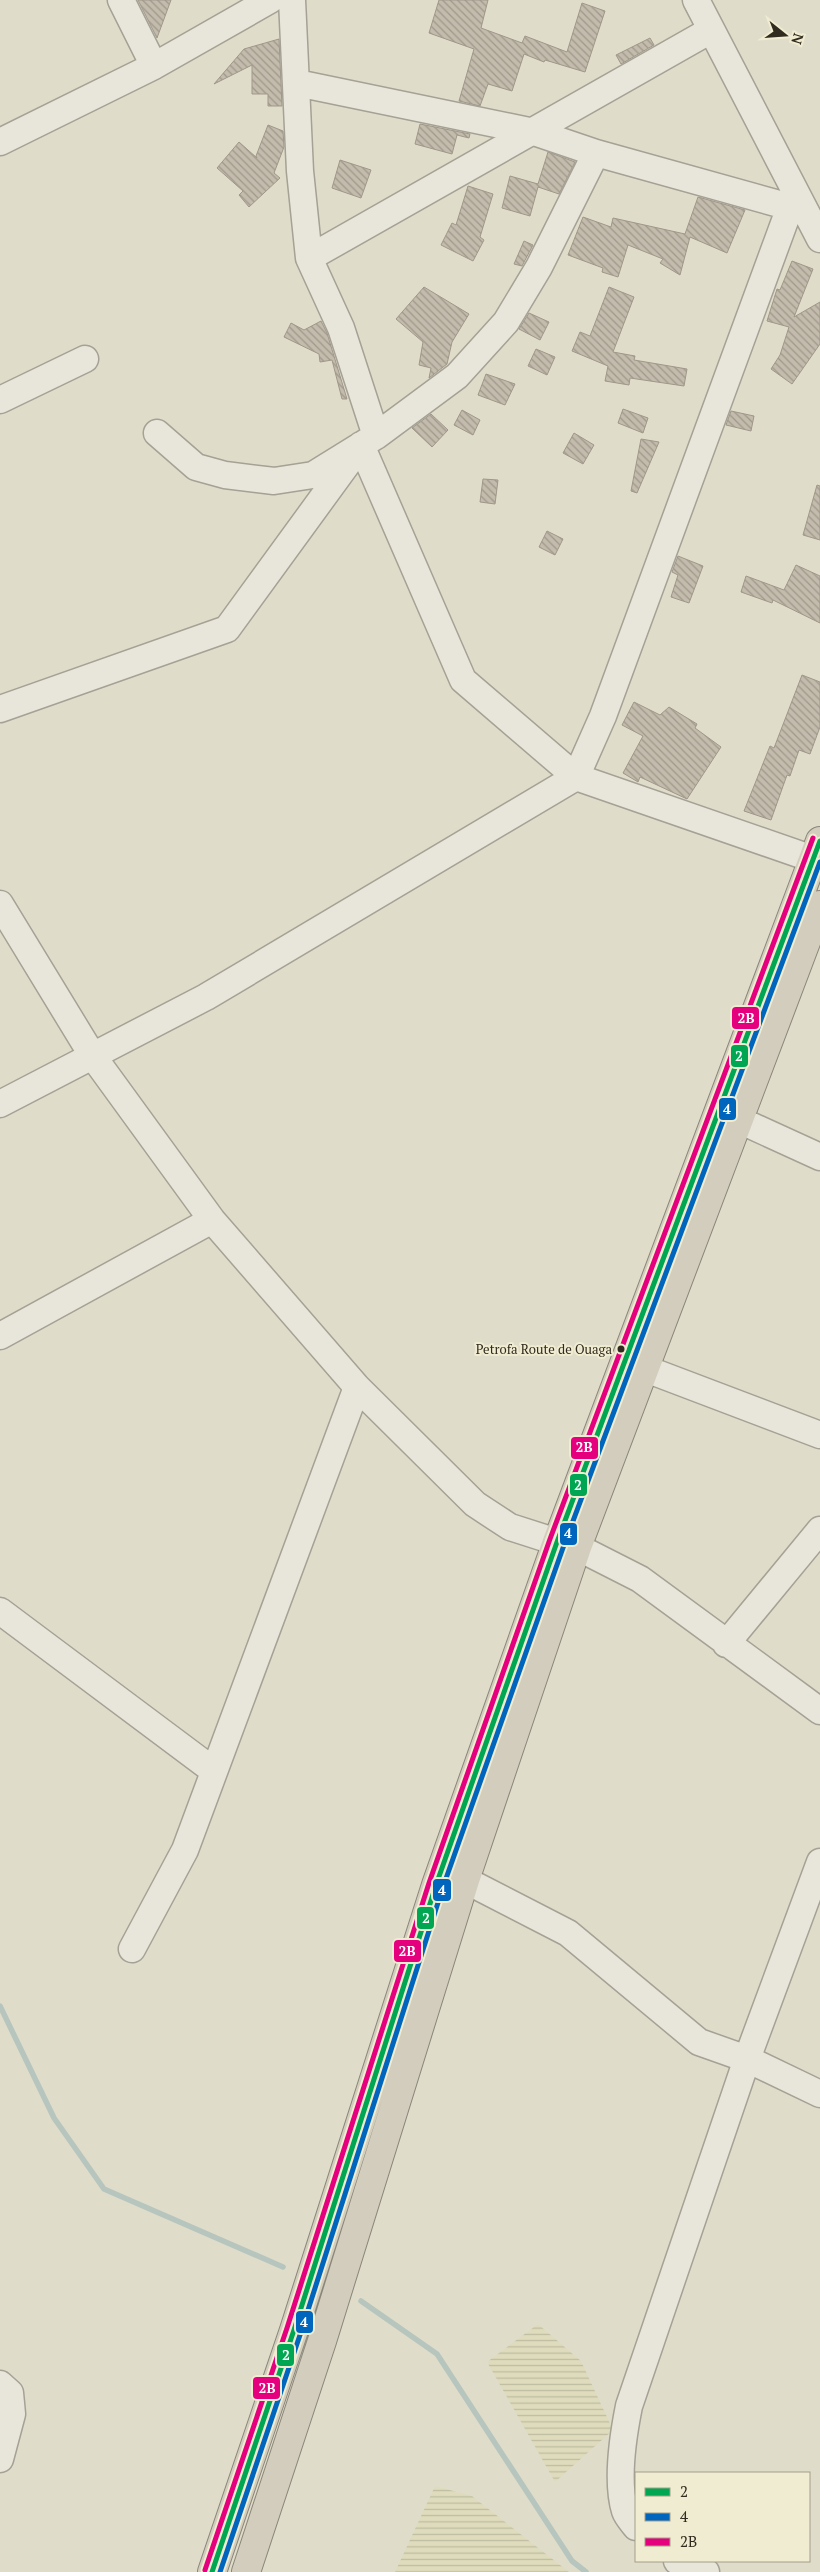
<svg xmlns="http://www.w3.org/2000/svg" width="820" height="2572" font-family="'PT Serif',serif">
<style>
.farmland{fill:url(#farmland-rules)}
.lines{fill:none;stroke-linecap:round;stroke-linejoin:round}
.stream{stroke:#b6c5bd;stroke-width:5.5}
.building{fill:url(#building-back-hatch);stroke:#9f988a}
.minor-casing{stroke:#a5a194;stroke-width:29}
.highway-casing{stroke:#8a867a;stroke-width:30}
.minor{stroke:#e8e6db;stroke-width:26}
.highway{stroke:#d2cdbc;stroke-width:28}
.bus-1-casing{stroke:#f0ecd1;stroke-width:9}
.bus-2-casing{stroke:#f0ecd1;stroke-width:9}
.bus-3-casing{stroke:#f0ecd1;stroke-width:9}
.bus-1{stroke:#00a651;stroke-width:5}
.bus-2{stroke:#0065bd;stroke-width:5}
.bus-3{stroke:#e5007d;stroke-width:5}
.bus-dot{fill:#312a1e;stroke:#f0ecd1;stroke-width:2}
.labels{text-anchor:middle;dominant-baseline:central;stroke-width:4;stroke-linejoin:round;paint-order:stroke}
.bus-label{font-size:13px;fill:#312a1e;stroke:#f0ecd1;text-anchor:end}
.line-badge{stroke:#f0ecd1;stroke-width:2}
.badge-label{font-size:14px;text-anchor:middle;font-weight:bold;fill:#fff}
</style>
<defs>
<pattern id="farmland-rules" width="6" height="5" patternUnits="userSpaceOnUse" patternTransform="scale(1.25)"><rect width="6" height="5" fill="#dedcbc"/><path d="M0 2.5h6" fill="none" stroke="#bfbda1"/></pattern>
<pattern id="building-back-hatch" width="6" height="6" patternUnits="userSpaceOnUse" patternTransform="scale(1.25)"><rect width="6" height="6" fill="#c3bbac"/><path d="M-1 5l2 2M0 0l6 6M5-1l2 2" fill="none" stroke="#9f988b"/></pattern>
</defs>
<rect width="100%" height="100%" fill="#e0dcca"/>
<!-- farmland -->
<path class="farmland" d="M 538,2324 L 581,2361 L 613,2430 L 555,2482 L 487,2362 Z
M 435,2486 L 472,2496 L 569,2572 L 395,2572 Z"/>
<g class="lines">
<!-- stream -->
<path class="stream" d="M 0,2006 L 54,2118 L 104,2189 L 283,2267
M 361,2301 L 437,2354 L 572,2561 L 586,2572"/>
</g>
<!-- building -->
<path class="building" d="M 138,0 L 171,0 L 157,38 Z
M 439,0 L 488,0 L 481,28 L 522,43 L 525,36 L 567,52 L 582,3 L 605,11 L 585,72 L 545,60 L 544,62 L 524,54 L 512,91 L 488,84 L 480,106 L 459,101 L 474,49 L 429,33 Z
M 650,38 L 654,45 L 621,64 L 616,55 Z
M 279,39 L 282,106 L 268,106 L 268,94 L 252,94 L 252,65 L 214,84 L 244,49 Z
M 420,124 L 470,134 L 469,138 L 457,135 L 452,154 L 415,144 Z
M 268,125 L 283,131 L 284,147 L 274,173 L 280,178 L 249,207 L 239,195 L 243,191 L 217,168 L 239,142 L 257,158 L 256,156 Z
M 548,152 L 575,162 L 559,194 L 538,187 L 530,216 L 502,208 L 510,176 L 538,184 Z
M 340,160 L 371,170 L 361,198 L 332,188 Z
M 468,186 L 493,194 L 480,237 L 484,240 L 473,261 L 441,245 L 452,223 L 456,225 Z
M 698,197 L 745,210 L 727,253 L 690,237 L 680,275 L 660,263 L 663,259 L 628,245 L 618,277 L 602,272 L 603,268 L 568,255 L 583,217 L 611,227 L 613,218 L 685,234 Z
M 524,241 L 533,245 L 522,266 L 514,264 Z
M 792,261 L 813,269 L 794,317 L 820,302 L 820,344 L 792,384 L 771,369 L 780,355 L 789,327 L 767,321 L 777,289 L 780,290 Z
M 424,287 L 469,314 L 452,342 L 447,364 L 429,378 L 431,368 L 419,365 L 423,342 L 396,319 Z
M 609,287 L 634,297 L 613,352 L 635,356 L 634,360 L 687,369 L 684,386 L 630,378 L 629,385 L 605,381 L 608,366 L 572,351 L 580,332 L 590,336 Z
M 529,313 L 549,322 L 540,340 L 519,329 Z
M 321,321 L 327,333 L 347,399 L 342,399 L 332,360 L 320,362 L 319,354 L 284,337 L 291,323 L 304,330 Z
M 536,349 L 555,357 L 547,375 L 528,366 Z
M 486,374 L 515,384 L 505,405 L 478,395 Z
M 623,409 L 648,418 L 643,433 L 618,423 Z
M 462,410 L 480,420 L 473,435 L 454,425 Z
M 731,411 L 754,416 L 751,431 L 726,425 Z
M 431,414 L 448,430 L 432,447 L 412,428 Z
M 574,433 L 594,445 L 583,464 L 563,453 Z
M 641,439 L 659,442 L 637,493 L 631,491 Z
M 483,479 L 498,480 L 495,504 L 480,502 Z
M 817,485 L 820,486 L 820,540 L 803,535 Z
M 547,531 L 563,539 L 555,555 L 539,547 Z
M 678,556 L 703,566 L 689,603 L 671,597 L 678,575 L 672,572 Z
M 796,565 L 820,576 L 820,623 L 773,600 L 772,603 L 741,592 L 746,576 L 784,590 Z
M 802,675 L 820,682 L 820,727 L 810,754 L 799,750 L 790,776 L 787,775 L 771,820 L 744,811 L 770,746 L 774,748 Z
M 634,702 L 660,715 L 669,707 L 697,724 L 695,728 L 721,747 L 687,799 L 640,777 L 638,782 L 623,773 L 643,736 L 622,725 Z"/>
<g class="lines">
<!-- minor casing -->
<g class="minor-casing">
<path id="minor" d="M 121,0 L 154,66
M 292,0 L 300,171 L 309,258 L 341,328 L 376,436
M 696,0 L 820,239
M 297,83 L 534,132 L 596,153 L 790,207
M 0,142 L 154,66 L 270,0
M 309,258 L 711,30
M 0,400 L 85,359
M 157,433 L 196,467 L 225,475 L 274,481 L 313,475 L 376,436 L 457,376 L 506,322 L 539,267 L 596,153
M 361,445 L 463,680 L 576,777 L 813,859
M 0,709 L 227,629 L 353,456
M 0,904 L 92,1055 L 212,1220 L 357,1387 L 475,1504 L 510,1527 L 557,1542
M 0,1104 L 206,997 L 576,777 L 603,716 L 790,207 L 802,205
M 739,1120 L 820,1157
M 0,1336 L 212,1220
M 646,1369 L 820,1435
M 577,1547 L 640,1579 L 820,1711
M 0,1611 L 214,1771
M 726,1644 L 820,1530
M 465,1880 L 568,1933 L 699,2042 L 747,2059 L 820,2094
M 132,1949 L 185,1850 L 357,1387
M 0,2384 L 10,2393 L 12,2414 L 0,2459
M 636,2527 C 633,2523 627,2517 625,2511 C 616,2482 623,2436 629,2406 L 747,2059 L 820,1862
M 677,2561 L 706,2572"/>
</g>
<!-- highway casing -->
<g class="highway-casing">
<path id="highway" d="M 212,2572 L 294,2330 L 436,1885 L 557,1542 L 820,841
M 246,2572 L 322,2341 L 465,1880 L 577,1547 L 820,905"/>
</g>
<!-- minor -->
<use href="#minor" class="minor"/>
<!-- highway -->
<use href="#highway" class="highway"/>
<!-- bus-1 casing -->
<g class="bus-1-casing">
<path id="bus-1" d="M 212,2572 L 294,2330 L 436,1885 L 557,1542 L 820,841"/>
</g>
<!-- bus-2 casing -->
<g class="bus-2-casing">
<path id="bus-2" d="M 220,2572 L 301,2332 L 443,1887 L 564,1545 L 820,862"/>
</g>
<!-- bus-3 casing -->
<g class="bus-3-casing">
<path id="bus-3" d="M 205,2570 L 287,2328 L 429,1883 L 550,1539 L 813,838"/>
</g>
<!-- bus-1 -->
<use href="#bus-1" class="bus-1"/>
<!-- bus-2 -->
<use href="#bus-2" class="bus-2"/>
<!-- bus-3 -->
<use href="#bus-3" class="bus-3"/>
</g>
<!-- markers -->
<circle class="bus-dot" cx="621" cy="1349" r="4.5"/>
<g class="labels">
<!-- bus labels -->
<g class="bus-label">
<text x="612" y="1349">Petrofa Route de Ouaga</text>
</g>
</g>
<g class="line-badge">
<rect x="731" y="1006" width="29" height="24" rx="5" fill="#e5007d"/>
<rect x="730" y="1044" width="19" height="24" rx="5" fill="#00a651"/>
<rect x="718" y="1097" width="19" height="24" rx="5" fill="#0065bd"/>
<rect x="570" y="1436" width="29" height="24" rx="5" fill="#e5007d"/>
<rect x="569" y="1473" width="19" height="24" rx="5" fill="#00a651"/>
<rect x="559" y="1522" width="19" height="24" rx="5" fill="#0065bd"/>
<rect x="432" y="1878" width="20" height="24" rx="5" fill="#0065bd"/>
<rect x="416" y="1906" width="19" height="24" rx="5" fill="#00a651"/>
<rect x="393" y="1939" width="29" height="24" rx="5" fill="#e5007d"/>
<rect x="295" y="2310" width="19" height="24" rx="5" fill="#0065bd"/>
<rect x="276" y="2343" width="19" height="24" rx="5" fill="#00a651"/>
<rect x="252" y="2376" width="29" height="24" rx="5" fill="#e5007d"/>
</g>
<g class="badge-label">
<text x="746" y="1023">2B</text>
<text x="739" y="1061">2</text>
<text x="727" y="1114">4</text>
<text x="584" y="1452">2B</text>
<text x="578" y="1490">2</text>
<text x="568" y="1538">4</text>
<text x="442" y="1895">4</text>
<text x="426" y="1923">2</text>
<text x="407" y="1956">2B</text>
<text x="304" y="2327">4</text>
<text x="286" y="2360">2</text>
<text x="267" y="2393">2B</text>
</g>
<!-- legend -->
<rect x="635" y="2472" width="175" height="90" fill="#f0ecd1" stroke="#a49e89"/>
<rect x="645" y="2488" width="25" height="8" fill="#00a651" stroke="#a49e89"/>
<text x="680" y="2497" font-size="15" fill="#312a1e">2</text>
<rect x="645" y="2513" width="25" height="8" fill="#0065bd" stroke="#a49e89"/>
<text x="680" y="2522" font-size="15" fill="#312a1e">4</text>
<rect x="645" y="2538" width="25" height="8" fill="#e5007d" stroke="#a49e89"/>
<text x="680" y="2547" font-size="15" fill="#312a1e">2B</text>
<!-- north arrow -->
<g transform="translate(785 35) rotate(107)" stroke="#f0ecd1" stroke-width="4" paint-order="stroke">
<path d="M0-4L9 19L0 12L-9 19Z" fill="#312a1e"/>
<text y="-8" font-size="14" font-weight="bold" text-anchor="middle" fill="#312a1e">N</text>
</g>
</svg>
